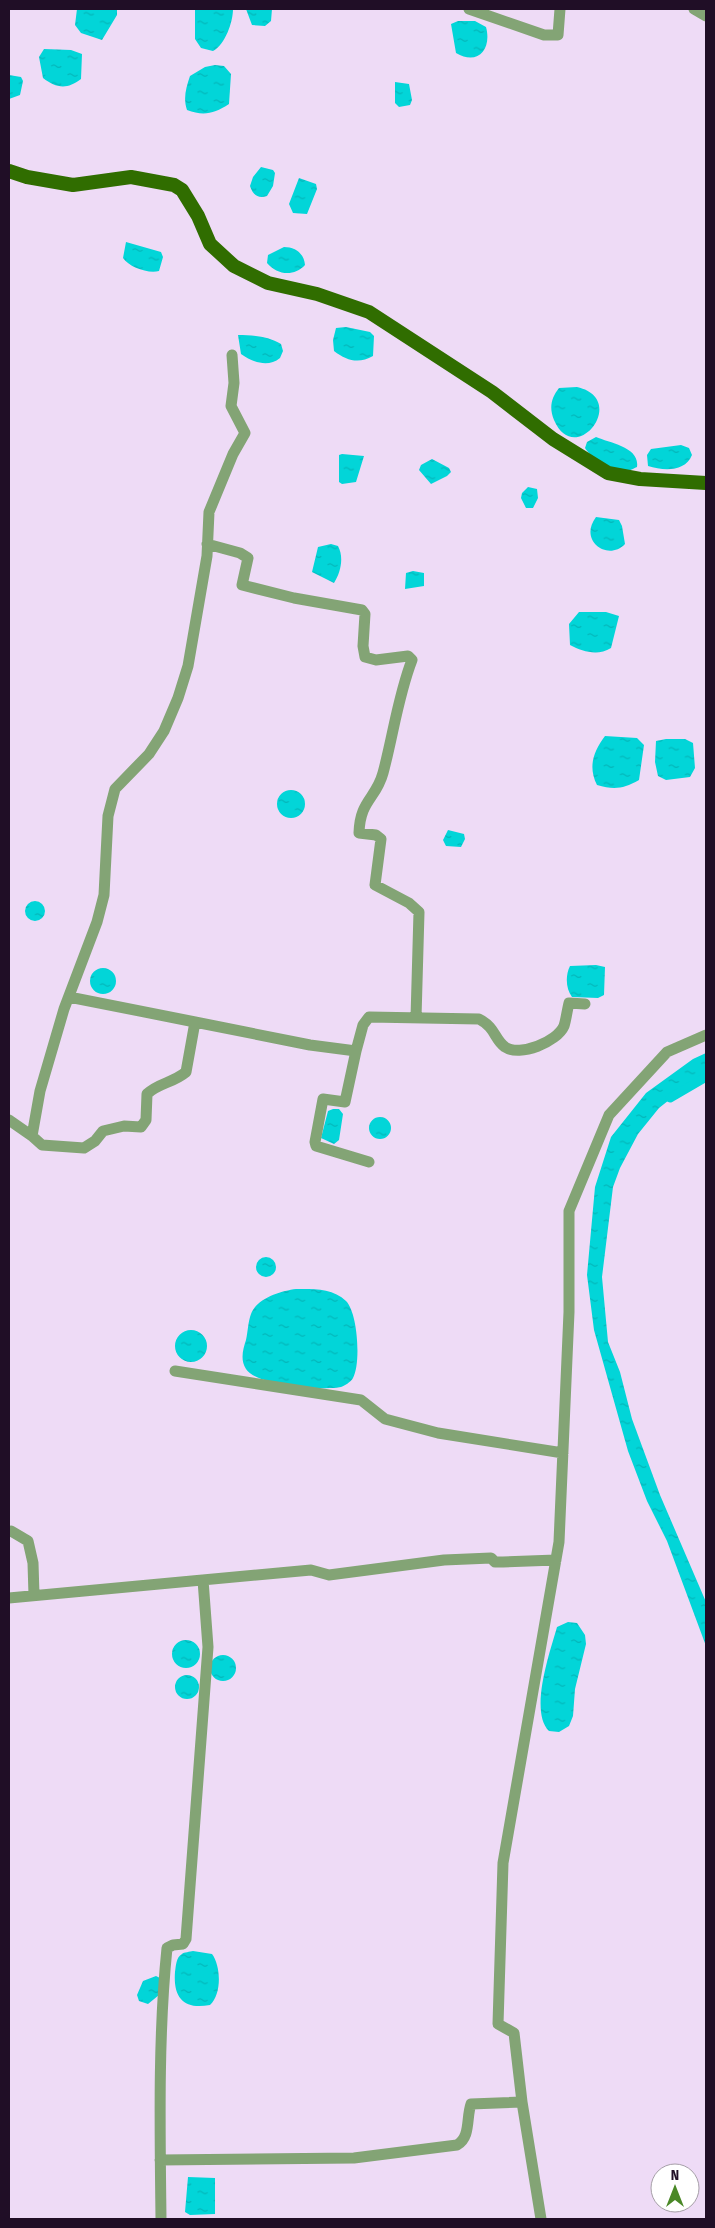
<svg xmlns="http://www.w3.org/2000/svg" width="715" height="2228" font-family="'Fira Sans Condensed',sans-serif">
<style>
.water{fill:url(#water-ripples)}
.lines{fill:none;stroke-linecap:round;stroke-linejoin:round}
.canal{stroke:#02d5d8;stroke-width:9}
.minor{stroke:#83a475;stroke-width:11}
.major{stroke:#306d00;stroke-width:14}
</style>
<defs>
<pattern id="water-ripples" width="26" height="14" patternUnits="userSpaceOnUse" patternTransform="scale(1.25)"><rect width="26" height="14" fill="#02d5d8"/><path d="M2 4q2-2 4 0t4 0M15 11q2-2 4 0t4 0" fill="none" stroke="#03b6b9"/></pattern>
</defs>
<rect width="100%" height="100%" fill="#eedbf6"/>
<!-- water -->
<path class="water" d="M 77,9 L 117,9 L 117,15 L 102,40 L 81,33 L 75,25 Z
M 195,9 L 233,9 C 233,22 225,45 213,51 L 201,48 L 195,39 Z
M 246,9 L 272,9 L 271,21 L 265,26 L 252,25 Z
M 458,21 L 475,21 L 486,27 C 492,49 478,66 456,53 L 451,24 Z
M 44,49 L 71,50 L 82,54 L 81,79 C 67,90 56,88 43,78 L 39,57 Z
M 215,65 L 224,66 L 231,74 L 229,104 C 214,114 203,116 187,110 C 183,98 186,88 190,76 L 205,67 Z
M 9,75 L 21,77 L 23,81 L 20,95 L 9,99 Z
M 395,82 L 409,84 L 412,100 L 410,105 L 399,107 L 395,103 Z
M 261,167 L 273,170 L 275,173 L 273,186 L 267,196 C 258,199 253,195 250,186 L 253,177 Z
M 299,178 L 316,184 L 317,189 L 307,214 L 293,213 L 289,204 Z
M 126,242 L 161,252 L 163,257 L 159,271 C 148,274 129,267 123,258 Z
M 284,247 C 295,247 304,253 305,265 C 294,277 277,275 267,263 L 268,255 Z
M 346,327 L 370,332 L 374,336 L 373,356 C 359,364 347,361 334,351 L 333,340 L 336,328 Z
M 238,335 C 253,335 268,336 281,344 L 283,351 L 280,358 C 268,368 252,362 241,354 Z
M 577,387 C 630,399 575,469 554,420 C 549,408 551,398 559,388 Z
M 596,437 C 610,443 640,447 637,467 C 632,469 628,472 622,472 C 613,472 589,456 585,448 L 587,442 Z
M 681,445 L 689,448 L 692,455 C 685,472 664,471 648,466 L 647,455 L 651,449 Z
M 342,454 L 364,456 L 356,482 L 342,484 L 339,482 L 339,455 Z
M 432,459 L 449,468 L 451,472 L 447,476 L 431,484 L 419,470 L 421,465 Z
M 528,487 L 537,489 L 538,498 L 533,508 L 526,508 L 521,498 L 522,493 Z
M 596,517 L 619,520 L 622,526 L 625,544 C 608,562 578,541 596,517 Z
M 331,544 L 338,546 C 344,557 341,572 334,583 L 312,572 L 318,547 Z
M 413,571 L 424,573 L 424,586 L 405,589 L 406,573 Z
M 579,612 L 606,612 L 619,616 L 611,648 C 598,656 583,652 570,645 L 569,624 Z
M 605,736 L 637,738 L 644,745 L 639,780 C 623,789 614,790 597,785 C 588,767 593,752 605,736 Z
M 666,739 L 685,739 L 693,743 L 695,768 L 690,777 L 666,780 L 658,776 L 655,762 L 656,741 Z
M277 804a14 14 0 1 1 28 0a14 14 0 1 1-28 0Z
M 448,830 L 464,834 L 465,839 L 461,847 L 446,846 L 443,840 Z
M25 911a10 10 0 1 1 20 0a10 10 0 1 1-20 0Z
M 596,965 L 605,967 L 604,995 L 598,998 L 572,997 C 566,989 565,976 570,966 Z
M90 981a13 13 0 1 1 26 0a13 13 0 1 1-26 0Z
M 706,1053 L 706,1076 L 688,1085 L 659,1108 L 638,1134 L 620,1168 L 613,1187 L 602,1277 L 608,1342 L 620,1372 L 632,1419 L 660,1495 L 706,1602 L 706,1646 L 667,1541 L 647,1501 L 628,1451 L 594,1330 L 587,1275 L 595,1187 L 611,1137 L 646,1093 L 693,1059 Z
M 333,1109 L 339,1109 L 343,1114 L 339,1140 L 334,1144 L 321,1138 L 328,1111 Z
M369 1128a11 11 0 1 1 22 0a11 11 0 1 1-22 0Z
M256 1267a10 10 0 1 1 20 0a10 10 0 1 1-20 0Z
M 296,1289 C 313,1289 333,1288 346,1301 C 358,1313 361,1364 353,1378 C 351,1382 344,1386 341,1387 C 323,1391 255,1385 246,1369 C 240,1360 243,1349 246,1340 C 248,1331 248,1322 251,1314 C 257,1298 281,1291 296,1289 Z
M175 1346a16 16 0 1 1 32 0a16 16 0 1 1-32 0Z
M 568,1622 L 577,1623 L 585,1635 L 586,1644 L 575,1689 L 573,1716 L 569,1726 L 559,1732 L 549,1731 C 529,1711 550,1652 557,1627 Z
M172 1654a14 14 0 1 1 28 0a14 14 0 1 1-28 0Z
M210 1668a13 13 0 1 1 26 0a13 13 0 1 1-26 0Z
M175 1687a12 12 0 1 1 24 0a12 12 0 1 1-24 0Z
M 193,1951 L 212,1954 C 221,1966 222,1994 210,2005 C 184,2010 173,1998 175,1972 C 176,1966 176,1957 182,1954 C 184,1952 190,1952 193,1951 Z
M 156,1976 L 160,1978 L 159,1995 L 148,2004 L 139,2001 L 137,1995 L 143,1981 Z
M 188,2177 L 215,2178 L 215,2214 L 190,2215 L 185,2212 Z"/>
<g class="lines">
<!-- canal -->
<path class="canal" d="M 670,1098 L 706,1077"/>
<!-- minor -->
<path class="minor" d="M 469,9 L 544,35 L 558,35 L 560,9
M 694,9 L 706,16
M 232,355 L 234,383 L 231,406 L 245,433 L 233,454 L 209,512 L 207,556 L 188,666 L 178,698 L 164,731 L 149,754 L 115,789 L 108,816 L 104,895 L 97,922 L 64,1009 L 40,1091 L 32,1136 L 42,1145 L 84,1148 L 95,1141 L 103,1131 L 124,1126 L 141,1127 L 146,1120 L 147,1094 C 158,1083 173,1083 186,1072 L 195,1022 L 310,1045 L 356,1051 L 345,1102 L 323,1099 L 315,1142 L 316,1146 L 369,1162
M 207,544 L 240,553 L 248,558 L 242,585 L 294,598 L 362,610 L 365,614 L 363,646 L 365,657 L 376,660 L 408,656 L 412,660 C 398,696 393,736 383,773 C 376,799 360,800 359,833 L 376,835 L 381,839 L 375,885 L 409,903 L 419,912 L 416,1018
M 69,997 L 195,1022
M 356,1051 L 363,1025 L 369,1017 L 479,1019 C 496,1028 494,1039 505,1047 C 520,1057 557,1042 564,1026 C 566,1020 567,1011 569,1003 L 585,1004
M 9,1120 L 32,1136
M 175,1371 L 361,1400 L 385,1419 L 438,1433 L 563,1453
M 11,1531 L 28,1541 L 33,1563 L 34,1595
M 9,1598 L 311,1570 L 329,1575 L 444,1560 L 491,1558 L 495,1562 L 503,1562 L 556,1560
M 160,2160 L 354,2158 L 457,2145 C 471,2137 466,2118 471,2104 L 522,2102
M 161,2219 C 160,2131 158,2036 167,1948 L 173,1945 L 183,1944 L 186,1939 L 208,1647 L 203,1580
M 541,2219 L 522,2102 L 514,2033 L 498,2024 L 503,1863 L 559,1542 L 569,1312 L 569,1211 L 609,1115 L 667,1052 L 706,1035"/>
<!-- major -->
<path class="major" d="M 9,171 L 27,177 L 73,185 L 131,177 L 174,185 L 182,190 L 198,216 L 210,244 L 234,266 L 268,283 L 317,294 L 369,312 L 492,392 L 553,439 L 608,473 L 640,479 L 706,483"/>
</g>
<!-- border -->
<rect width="715" height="2228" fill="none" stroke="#200e26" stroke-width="20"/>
<!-- north arrow -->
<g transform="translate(675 2188)"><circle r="24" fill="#ffffff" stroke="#a69fa8"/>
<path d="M0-4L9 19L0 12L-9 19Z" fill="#4a8827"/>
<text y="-8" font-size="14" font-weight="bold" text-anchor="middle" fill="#200e26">N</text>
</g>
</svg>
